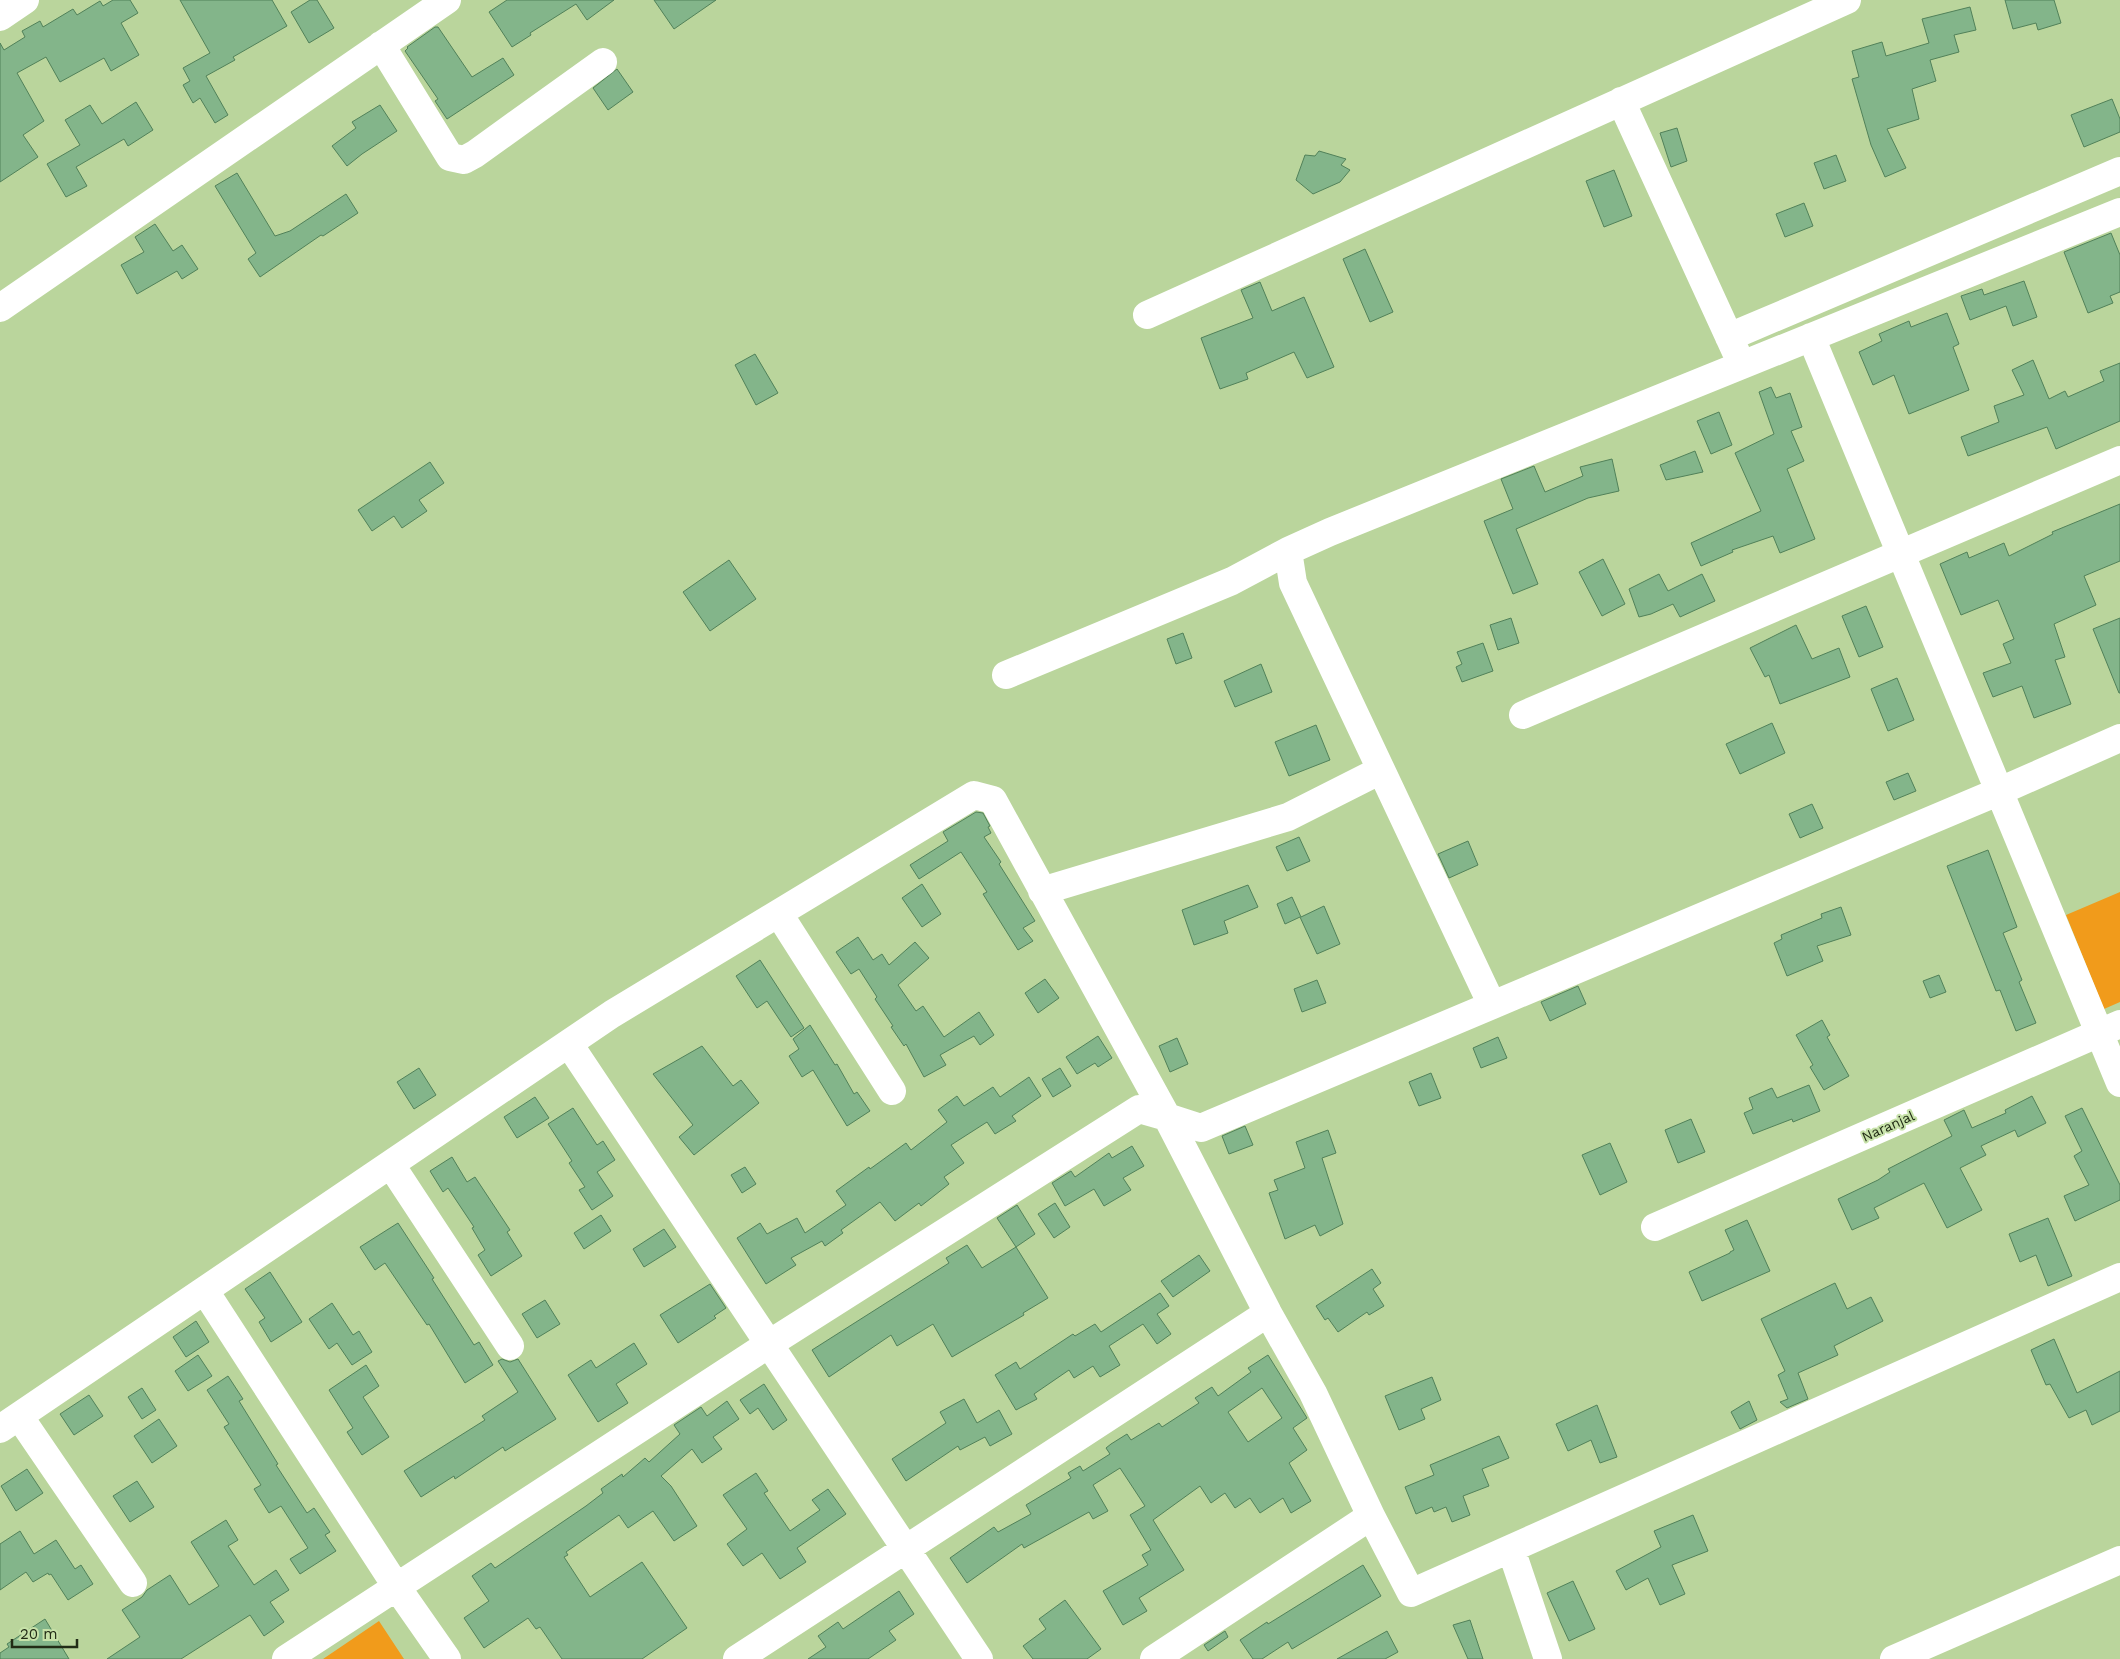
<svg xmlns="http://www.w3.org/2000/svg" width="2120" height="1659" font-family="'Work Sans',sans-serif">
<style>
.green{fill:#f19b1b}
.building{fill:#83b58a;stroke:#518159;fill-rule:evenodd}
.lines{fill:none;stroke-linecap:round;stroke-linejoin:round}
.minor{stroke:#fff;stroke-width:28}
.labels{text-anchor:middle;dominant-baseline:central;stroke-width:4;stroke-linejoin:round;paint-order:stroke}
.street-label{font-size:14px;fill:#222c16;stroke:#c7e2a9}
</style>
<rect width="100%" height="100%" fill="#bad59c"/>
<!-- green -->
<path class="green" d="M 2120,892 L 2120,1002 L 2104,1009 L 2066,915 Z
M 379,1621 L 404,1659 L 323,1659 Z"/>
<!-- building -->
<path class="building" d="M 113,0 L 130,0 L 138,13 L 121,23 L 139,55 L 111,71 L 104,58 L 60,82 L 46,57 L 17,73 L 44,121 L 23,135 L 38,157 L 0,182 L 0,43 L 4,50 L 25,37 L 22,31 L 40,21 L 43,27 L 73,9 L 77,15 L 100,1 L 103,6 Z
M 180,0 L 272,0 L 287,26 L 233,57 L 235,60 L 206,76 L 228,115 L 215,123 L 200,98 L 193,103 L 183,85 L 190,81 L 183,68 L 210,53 Z
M 310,0 L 317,0 L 334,28 L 309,43 L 291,12 Z
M 507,0 L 614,0 L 587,20 L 576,4 L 530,33 L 531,35 L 512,47 L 489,12 Z
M 654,0 L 716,0 L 674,29 Z
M 2005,0 L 2054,0 L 2061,23 L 2038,30 L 2036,23 L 2013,29 Z
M 1970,7 L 1976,30 L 1954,35 L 1959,52 L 1930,60 L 1936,81 L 1912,89 L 1919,119 L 1887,129 L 1906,168 L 1885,177 L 1871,145 L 1852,79 L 1859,77 L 1852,51 L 1882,42 L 1886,56 L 1929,43 L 1922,19 Z
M 435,27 L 438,27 L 472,77 L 503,58 L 514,75 L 447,119 L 435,101 L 438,99 L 405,51 L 408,48 L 407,47 Z
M 617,69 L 633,92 L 608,110 L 593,88 Z
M 2112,99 L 2120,119 L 2120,132 L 2084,147 L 2071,115 Z
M 136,102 L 153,130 L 128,146 L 124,139 L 76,167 L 87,186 L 66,197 L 47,164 L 80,145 L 65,120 L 90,105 L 102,124 Z
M 380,105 L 397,131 L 362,154 L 347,166 L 332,146 L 356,128 L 352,122 Z
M 1677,128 L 1687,161 L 1671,167 L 1660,133 Z
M 1319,151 L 1346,159 L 1341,165 L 1350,170 L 1340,182 L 1313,194 L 1296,180 L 1305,155 L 1315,156 Z
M 1836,155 L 1846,181 L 1824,189 L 1814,163 Z
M 1614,170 L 1632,216 L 1604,227 L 1586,181 Z
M 237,173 L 275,236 L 290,231 L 346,194 L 358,213 L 323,236 L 321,235 L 260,277 L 248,259 L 256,253 L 215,186 Z
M 1804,203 L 1813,226 L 1785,237 L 1776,214 Z
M 155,224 L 173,251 L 182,245 L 198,269 L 182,279 L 177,271 L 137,294 L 121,265 L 144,252 L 135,237 Z
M 2111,233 L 2120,255 L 2120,292 L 2110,296 L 2113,303 L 2088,313 L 2064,252 Z
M 1365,249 L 1393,312 L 1370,322 L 1343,259 Z
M 2024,281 L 2037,317 L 2013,326 L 2006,306 L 1970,320 L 1961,296 L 1982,289 L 1984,295 Z
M 1260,282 L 1272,311 L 1304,297 L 1334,367 L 1307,378 L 1294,352 L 1246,373 L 1248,379 L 1220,389 L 1201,338 L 1253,318 L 1241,290 Z
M 1947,313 L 1959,344 L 1953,347 L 1969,390 L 1909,414 L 1894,375 L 1873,385 L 1859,352 L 1882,341 L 1879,334 L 1909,321 L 1911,327 Z
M 755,354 L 778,393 L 756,405 L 735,365 Z
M 2033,360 L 2049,399 L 2065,391 L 2068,397 L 2104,381 L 2100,371 L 2120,363 L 2120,421 L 2056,449 L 2047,427 L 1968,456 L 1961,437 L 1999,422 L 1994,406 L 2024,395 L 2012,370 Z
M 1771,387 L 1776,398 L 1790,393 L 1802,427 L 1791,431 L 1804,461 L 1787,469 L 1815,539 L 1780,553 L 1773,536 L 1732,550 L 1733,552 L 1701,566 L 1691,543 L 1761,511 L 1735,453 L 1774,434 L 1759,392 Z
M 1719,412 L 1732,445 L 1711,454 L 1697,421 Z
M 1695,451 L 1703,472 L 1666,480 L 1660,465 Z
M 1612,459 L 1619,491 L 1588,498 L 1516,529 L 1538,584 L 1513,594 L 1484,521 L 1513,509 L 1501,479 L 1534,466 L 1545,492 L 1583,476 L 1580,467 Z
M 430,462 L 444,483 L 419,500 L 427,511 L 402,528 L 394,516 L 372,531 L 358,510 Z
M 2120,504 L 2120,561 L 2084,576 L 2096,605 L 2054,624 L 2065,657 L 2055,660 L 2071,704 L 2034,718 L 2022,686 L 1993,697 L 1983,673 L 2011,663 L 2003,644 L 2014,639 L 1998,600 L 1961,615 L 1940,564 L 1967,552 L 1969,558 L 2004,543 L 2009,556 L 2053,534 L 2052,532 Z
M 1603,559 L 1625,604 L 1602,616 L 1579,572 Z
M 729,560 L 756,599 L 710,631 L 683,592 Z
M 1659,574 L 1668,591 L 1702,574 L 1715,601 L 1680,617 L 1673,604 L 1651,614 L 1639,617 L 1629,589 Z
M 1866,606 L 1883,647 L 1859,657 L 1842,616 Z
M 1511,618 L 1519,643 L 1498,650 L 1490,625 Z
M 2120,618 L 2120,693 L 2119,693 L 2093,629 Z
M 1796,625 L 1812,659 L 1839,648 L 1850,677 L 1780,704 L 1769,675 L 1765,677 L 1750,648 Z
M 1183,633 L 1192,658 L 1176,664 L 1167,639 Z
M 1483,643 L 1493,671 L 1462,682 L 1456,667 L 1462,664 L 1457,652 Z
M 1261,664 L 1272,692 L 1235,707 L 1224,681 Z
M 1897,678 L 1914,720 L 1888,731 L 1871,689 Z
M 1772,723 L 1785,753 L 1740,774 L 1726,744 Z
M 1316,725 L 1330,760 L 1289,776 L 1275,742 Z
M 1908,773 L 1916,791 L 1894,800 L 1886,782 Z
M 1812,804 L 1823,828 L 1800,838 L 1789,814 Z
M 976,812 L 983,813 L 990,826 L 988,827 L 991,833 L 984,837 L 1001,862 L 999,864 L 1035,921 L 1023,928 L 1033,941 L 1018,950 L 983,894 L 987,892 L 961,852 L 919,879 L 910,865 L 948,841 L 943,832 Z
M 1299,837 L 1310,861 L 1287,871 L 1276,847 Z
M 1468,841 L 1478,865 L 1449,878 L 1438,854 Z
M 1988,850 L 2017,927 L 2003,933 L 2022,980 L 2019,982 L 2036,1023 L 2016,1031 L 2000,990 L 1996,991 L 1947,866 Z
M 922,884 L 941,914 L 922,927 L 902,898 Z
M 1248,885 L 1258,907 L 1224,921 L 1228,933 L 1194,945 L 1182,910 Z
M 1292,897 L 1301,917 L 1324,906 L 1340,944 L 1317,954 L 1300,917 L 1285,924 L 1277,904 Z
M 1841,907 L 1851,935 L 1817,946 L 1823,961 L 1787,976 L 1774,943 L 1782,939 L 1781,935 L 1822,918 L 1821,914 Z
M 858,937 L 873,960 L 882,954 L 889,965 L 915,942 L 929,958 L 898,985 L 916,1011 L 923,1006 L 944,1037 L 979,1012 L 994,1035 L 980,1045 L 974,1036 L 940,1055 L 946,1065 L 924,1077 L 906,1044 L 904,1046 L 891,1027 L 893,1026 L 875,999 L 877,997 L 859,969 L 851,974 L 836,952 Z
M 760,960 L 804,1028 L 791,1037 L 767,1001 L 757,1008 L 736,976 Z
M 1939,975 L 1946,992 L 1930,998 L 1923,981 Z
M 1045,979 L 1059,998 L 1038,1013 L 1025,993 Z
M 1317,980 L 1326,1003 L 1302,1012 L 1294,989 Z
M 1578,986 L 1586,1004 L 1550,1021 L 1541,1002 Z
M 1822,1020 L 1830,1035 L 1827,1037 L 1849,1076 L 1824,1090 L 1810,1067 L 1813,1065 L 1796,1035 Z
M 810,1025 L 835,1065 L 837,1064 L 854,1094 L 857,1092 L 870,1111 L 847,1126 L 813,1070 L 802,1077 L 789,1056 L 799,1049 L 793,1039 Z
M 1098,1036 L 1112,1058 L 1098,1067 L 1095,1063 L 1077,1074 L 1066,1057 Z
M 1498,1037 L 1507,1058 L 1481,1068 L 1473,1048 Z
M 1177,1038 L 1188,1064 L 1170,1072 L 1159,1046 Z
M 702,1046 L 733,1086 L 741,1080 L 759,1103 L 694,1155 L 679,1137 L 693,1125 L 653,1074 Z
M 419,1068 L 436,1095 L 414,1109 L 397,1082 Z
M 1060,1068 L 1071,1086 L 1053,1097 L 1042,1079 Z
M 1431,1073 L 1441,1098 L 1419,1106 L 1409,1082 Z
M 1029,1077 L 1041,1096 L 1012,1116 L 1016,1121 L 995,1134 L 987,1122 L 951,1145 L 964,1163 L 944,1177 L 949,1184 L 921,1206 L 919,1203 L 895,1221 L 880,1202 L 841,1230 L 843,1233 L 825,1246 L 822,1241 L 791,1258 L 796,1265 L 766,1284 L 737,1238 L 760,1223 L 767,1234 L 797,1218 L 805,1233 L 846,1205 L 836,1191 L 869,1167 L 870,1169 L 906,1143 L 911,1150 L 947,1122 L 938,1110 L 957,1096 L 964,1106 L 993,1087 L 1000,1097 Z
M 1809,1085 L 1820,1111 L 1793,1122 L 1792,1119 L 1753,1134 L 1744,1113 L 1753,1109 L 1749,1098 L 1772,1088 L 1777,1098 Z
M 2032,1096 L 2046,1123 L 2018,1137 L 2015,1130 L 1981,1146 L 1986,1155 L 1960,1168 L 1982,1210 L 1947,1228 L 1924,1183 L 1874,1208 L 1879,1218 L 1852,1230 L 1838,1199 L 1878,1180 L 1890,1172 L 1888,1169 L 1952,1136 L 1944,1120 L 1964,1110 L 1972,1128 L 2006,1113 L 2005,1110 Z
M 535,1097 L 549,1118 L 517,1138 L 504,1117 Z
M 573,1108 L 597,1145 L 603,1141 L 615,1160 L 597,1172 L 613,1196 L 592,1210 L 579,1190 L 585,1187 L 569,1163 L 572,1161 L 548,1124 Z
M 2082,1108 L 2120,1185 L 2120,1200 L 2075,1221 L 2064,1196 L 2089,1185 L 2074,1156 L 2082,1151 L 2065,1116 Z
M 1691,1119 L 1705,1152 L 1678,1163 L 1665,1130 Z
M 1245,1126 L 1253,1145 L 1229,1154 L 1222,1136 Z
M 1328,1130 L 1336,1153 L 1322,1158 L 1343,1224 L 1320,1236 L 1315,1225 L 1285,1239 L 1269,1193 L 1278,1190 L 1274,1180 L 1305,1168 L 1296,1142 Z
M 1610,1143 L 1627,1182 L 1600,1195 L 1582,1155 Z
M 1132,1146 L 1144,1166 L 1123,1178 L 1131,1190 L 1104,1206 L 1094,1189 L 1065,1206 L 1052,1183 L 1071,1171 L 1075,1177 L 1109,1153 L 1112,1158 Z
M 452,1157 L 467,1182 L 475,1177 L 510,1230 L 507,1232 L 522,1256 L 491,1276 L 478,1255 L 485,1250 L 472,1228 L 474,1227 L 448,1188 L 443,1192 L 430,1171 Z
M 745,1167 L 756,1184 L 742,1193 L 731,1175 Z
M 1055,1203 L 1070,1227 L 1054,1238 L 1038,1214 Z
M 1017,1205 L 1035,1234 L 1016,1247 L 997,1218 Z
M 601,1215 L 611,1231 L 584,1249 L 574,1233 Z
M 2048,1218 L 2072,1276 L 2048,1286 L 2036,1255 L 2020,1262 L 2009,1234 Z
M 1747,1220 L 1770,1271 L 1702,1301 L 1689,1272 L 1730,1253 L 1730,1252 L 1734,1250 L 1725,1230 Z
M 398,1223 L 434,1278 L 432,1279 L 474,1345 L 479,1342 L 493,1365 L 465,1383 L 429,1324 L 427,1325 L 385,1263 L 375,1270 L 360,1247 Z
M 664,1229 L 676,1247 L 644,1267 L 633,1249 Z
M 967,1245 L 982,1268 L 1016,1247 L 1048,1298 L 1023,1313 L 1024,1315 L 952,1357 L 933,1324 L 897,1346 L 891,1335 L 829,1377 L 812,1350 L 949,1263 L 946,1258 Z
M 1199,1255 L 1210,1271 L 1173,1297 L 1161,1281 Z
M 1372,1269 L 1381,1283 L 1373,1289 L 1384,1306 L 1369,1315 L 1367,1312 L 1338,1332 L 1328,1318 L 1325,1320 L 1316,1306 Z
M 270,1272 L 302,1322 L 271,1342 L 259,1322 L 265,1318 L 245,1289 Z
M 1835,1283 L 1847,1309 L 1871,1297 L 1883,1321 L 1834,1346 L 1838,1355 L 1798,1373 L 1808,1399 L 1787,1408 L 1780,1402 L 1788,1399 L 1778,1375 L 1785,1371 L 1761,1319 Z
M 710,1284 L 726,1308 L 714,1316 L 716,1318 L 678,1343 L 660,1315 Z
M 1160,1293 L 1169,1306 L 1157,1314 L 1171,1334 L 1157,1344 L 1143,1324 L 1109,1346 L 1120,1365 L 1100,1377 L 1093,1366 L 1074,1378 L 1069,1370 L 1034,1394 L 1037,1399 L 1016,1410 L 995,1375 L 1016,1362 L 1020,1369 L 1073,1334 L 1075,1336 L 1095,1324 L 1101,1332 Z
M 545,1300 L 560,1324 L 537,1338 L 522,1314 Z
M 332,1303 L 353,1335 L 359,1331 L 372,1352 L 352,1365 L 337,1343 L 329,1349 L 309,1319 Z
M 196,1321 L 209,1342 L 186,1357 L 173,1337 Z
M 2054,1339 L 2077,1393 L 2120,1371 L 2120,1411 L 2092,1425 L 2086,1410 L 2069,1418 L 2050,1384 L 2046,1385 L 2031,1350 Z
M 634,1343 L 647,1364 L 616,1384 L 628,1403 L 598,1422 L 568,1375 L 591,1360 L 596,1368 Z
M 198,1355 L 212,1376 L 188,1391 L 175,1371 Z
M 1268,1355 L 1307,1418 L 1293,1428 L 1307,1450 L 1289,1463 L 1311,1501 L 1291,1513 L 1283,1498 L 1260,1513 L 1250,1498 L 1235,1508 L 1225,1493 L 1211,1503 L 1200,1486 L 1153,1520 L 1184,1570 L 1139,1598 L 1147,1611 L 1123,1625 L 1103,1591 L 1148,1565 L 1142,1555 L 1151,1550 L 1130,1515 L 1145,1506 L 1120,1468 L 1093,1485 L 1108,1511 L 1093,1519 L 1089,1512 L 1024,1548 L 1022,1544 L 967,1583 L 950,1558 L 994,1527 L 998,1532 L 1031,1514 L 1026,1505 L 1071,1478 L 1068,1473 L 1080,1466 L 1083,1471 L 1110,1454 L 1106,1448 L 1111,1444 L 1127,1434 L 1131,1440 L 1159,1423 L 1162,1427 L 1199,1403 L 1195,1398 L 1212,1387 L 1218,1396 L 1251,1372 L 1248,1368 ZM 1262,1388 L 1282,1418 L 1248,1442 L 1228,1412 Z
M 502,1359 L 510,1362 L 518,1359 L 556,1419 L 505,1451 L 503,1447 L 455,1479 L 454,1476 L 421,1497 L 404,1471 L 485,1420 L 482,1416 L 518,1392 L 498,1361 Z
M 366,1365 L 379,1386 L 363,1397 L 389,1437 L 362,1455 L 347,1432 L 353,1428 L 329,1390 Z
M 228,1376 L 243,1399 L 239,1401 L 278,1464 L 276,1465 L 307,1513 L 314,1508 L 330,1532 L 325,1535 L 336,1551 L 300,1574 L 290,1559 L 308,1548 L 281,1506 L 269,1513 L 254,1489 L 261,1485 L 224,1427 L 229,1424 L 207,1390 Z
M 1432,1377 L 1441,1400 L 1421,1409 L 1425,1419 L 1399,1430 L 1385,1396 Z
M 764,1384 L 787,1420 L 773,1430 L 758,1408 L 750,1414 L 740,1400 Z
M 142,1388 L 156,1410 L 142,1419 L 128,1397 Z
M 89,1395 L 103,1416 L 74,1435 L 60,1414 Z
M 964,1399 L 977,1423 L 999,1410 L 1012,1434 L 990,1446 L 985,1437 L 960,1450 L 958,1446 L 906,1481 L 892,1459 L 946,1423 L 940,1412 Z
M 727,1401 L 739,1419 L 713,1437 L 722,1449 L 702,1463 L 692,1449 L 661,1476 L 671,1486 L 697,1526 L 674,1541 L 653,1511 L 628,1528 L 619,1515 L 566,1552 L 568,1555 L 564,1557 L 590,1597 L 642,1562 L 687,1628 L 642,1659 L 562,1659 L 540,1627 L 536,1629 L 528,1618 L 484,1648 L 464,1618 L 489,1601 L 472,1576 L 491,1563 L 495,1568 L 586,1506 L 603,1493 L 601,1489 L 622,1474 L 623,1477 L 645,1458 L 649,1462 L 680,1434 L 674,1425 L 701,1407 L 707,1416 Z
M 1749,1401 L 1757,1420 L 1740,1429 L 1731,1412 Z
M 1597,1405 L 1617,1457 L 1600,1463 L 1591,1440 L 1568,1451 L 1556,1424 Z
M 159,1419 L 177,1446 L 152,1463 L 134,1436 Z
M 1499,1436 L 1509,1458 L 1482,1469 L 1489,1486 L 1463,1496 L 1470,1515 L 1452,1522 L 1446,1507 L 1434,1512 L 1432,1507 L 1416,1514 L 1405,1487 L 1434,1475 L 1430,1465 Z
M 27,1469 L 43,1493 L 16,1511 L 1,1486 Z
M 756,1473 L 768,1491 L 764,1493 L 790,1531 L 820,1510 L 812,1500 L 828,1489 L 846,1514 L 797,1548 L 806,1562 L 780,1579 L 762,1553 L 743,1566 L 727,1544 L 747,1529 L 723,1495 Z
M 137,1481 L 154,1507 L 130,1522 L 113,1496 Z
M 1693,1515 L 1708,1551 L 1672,1565 L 1685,1594 L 1660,1605 L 1648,1578 L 1626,1590 L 1616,1571 L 1661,1547 L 1654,1531 Z
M 226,1520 L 238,1540 L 228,1546 L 254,1585 L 276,1570 L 289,1590 L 270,1602 L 284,1622 L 264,1636 L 250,1615 L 181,1659 L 107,1659 L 140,1637 L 122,1610 L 142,1597 L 147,1590 L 170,1575 L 189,1605 L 219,1586 L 191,1542 Z
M 20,1531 L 34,1554 L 56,1540 L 75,1569 L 81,1565 L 93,1584 L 68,1600 L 51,1574 L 49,1575 L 48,1573 L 33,1582 L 26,1572 L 0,1590 L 0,1544 Z
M 1363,1565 L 1381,1596 L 1292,1649 L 1288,1642 L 1262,1659 L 1253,1659 L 1240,1640 L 1267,1622 L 1268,1624 Z
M 1573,1581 L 1595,1629 L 1569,1641 L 1547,1593 Z
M 899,1591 L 914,1614 L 889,1631 L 896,1640 L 868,1659 L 808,1659 L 826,1647 L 818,1636 L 838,1622 L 843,1629 Z
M 1065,1600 L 1101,1649 L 1087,1659 L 1033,1659 L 1023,1646 L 1046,1629 L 1039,1619 Z
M 45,1619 L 69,1659 L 0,1659 L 0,1653 L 9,1647 L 7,1644 Z
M 1470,1620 L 1483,1659 L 1468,1659 L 1453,1625 Z
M 1225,1631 L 1228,1637 L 1208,1651 L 1204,1645 Z
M 1387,1631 L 1398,1652 L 1385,1659 L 1337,1659 Z"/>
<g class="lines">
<!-- minor -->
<path class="minor" d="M 0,17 L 25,0
M 381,45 L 450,157 L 464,160 L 475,154 L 603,62
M 1621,101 L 1736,352
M 0,308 L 447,0
M 1147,315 L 1847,0
M 1729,337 L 2120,171
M 1811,337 L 2120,1083
M 1288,551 L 1293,583 L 1492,1005
M 1006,675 L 1232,581 L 1288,551 L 1330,532 L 2120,212
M 1523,715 L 2120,460
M 1042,891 L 1288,817 L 1381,770
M 779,914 L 892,1091
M 569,1044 L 979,1659
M 391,1165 L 510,1346
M 1655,1227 L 2120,1024
M 205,1291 L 396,1586 L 447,1659
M 19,1416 L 133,1583
M 0,1429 L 612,1014 L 974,795 L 993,800 L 1167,1117 L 1201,1128 L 2000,791 L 2120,738
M 1511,1549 L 1548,1659
M 286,1659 L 769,1344 L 1139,1109 L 1167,1117 L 1268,1313 L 1313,1393 L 1371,1516 L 1411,1593 L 2120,1277
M 737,1659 L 1268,1313
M 1154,1659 L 1371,1516
M 1894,1659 L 2120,1560"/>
</g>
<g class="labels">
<!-- street labels -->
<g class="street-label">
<text transform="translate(1888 1126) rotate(-24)">Naranjal</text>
</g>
</g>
<!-- scale -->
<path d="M12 1639v8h65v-8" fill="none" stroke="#222c16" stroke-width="2.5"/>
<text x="20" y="1639" font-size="15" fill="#222c16" stroke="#c7e2a9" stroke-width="4" paint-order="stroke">20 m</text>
</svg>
